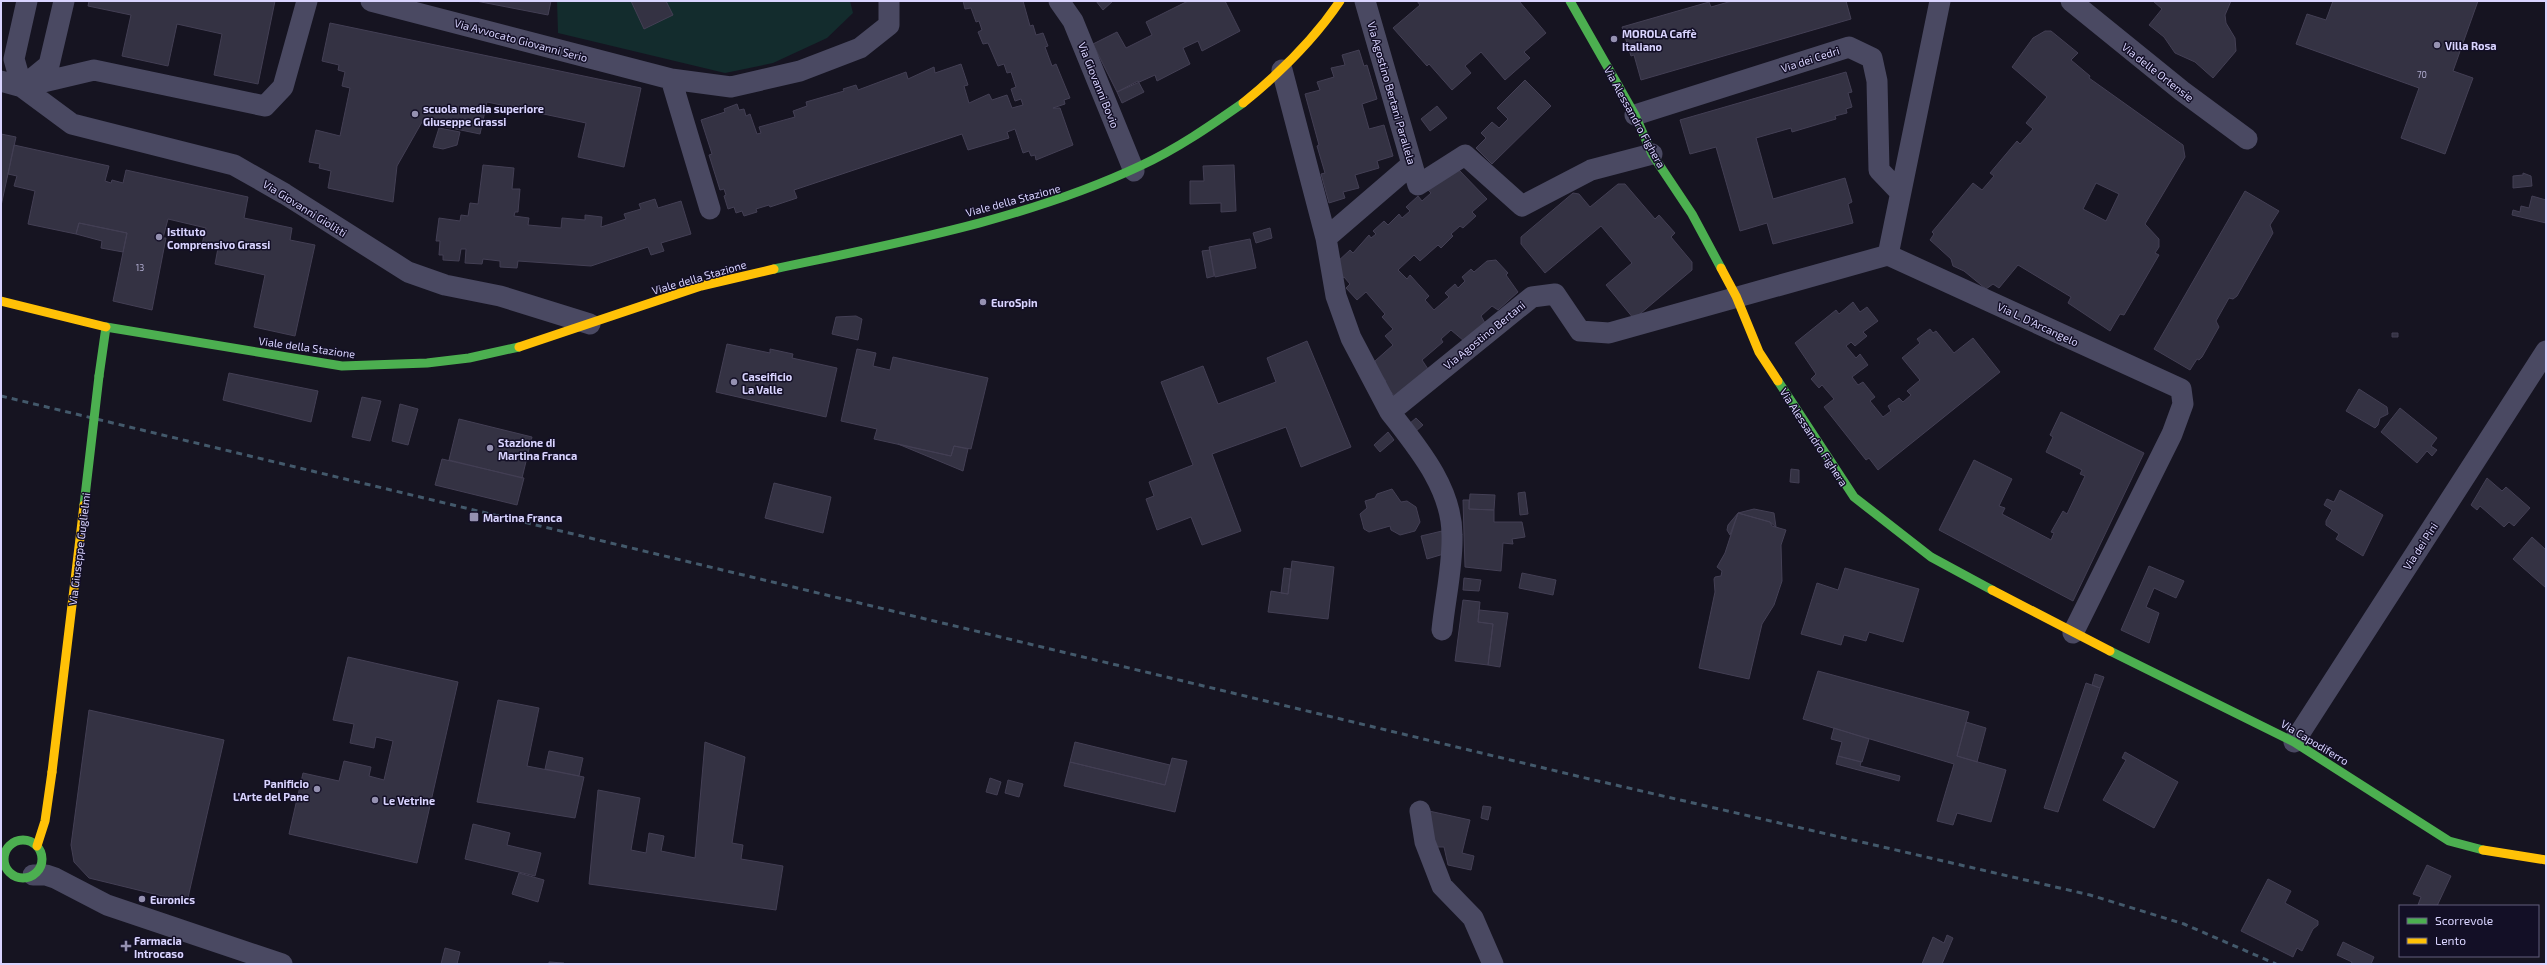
<svg xmlns="http://www.w3.org/2000/svg" width="2547" height="965" font-family="'Exo 2',sans-serif">
<style>
.green{fill:#132c2d}
.building{fill:#343243;stroke:#433f54;fill-rule:evenodd}
.lines{fill:none;stroke-linecap:round;stroke-linejoin:round}
.street{stroke:#4a4962;stroke-width:21}
.fast{stroke:#4caf50;stroke-width:9}
.slow{stroke:#ffc107;stroke-width:9}
.rail{stroke:#43596b;stroke-width:3;stroke-dasharray:6 5;stroke-linecap:butt}
.fast-bridge{stroke:#4caf50;stroke-width:9}
.slow-bridge{stroke:#ffc107;stroke-width:9}
.poi-dot{fill:#9591b1;stroke:#130f26;stroke-width:1.5}
.labels{text-anchor:middle;dominant-baseline:central;stroke-width:3;stroke-linejoin:round;paint-order:stroke}
.number-label{font-size:9px;fill:#b0acd0}
.poi-label{font-size:11px;font-weight:bold;fill:#d9d4ff;stroke:#130f26;text-anchor:start}
.street-label{font-size:11px;fill:#d9d4ff;stroke:#130f26}
</style>
<rect width="100%" height="100%" fill="#161421"/>
<!-- green -->
<path class="green" d="M 557,1 L 850,1 L 853,13 L 827,38 L 773,63 L 725,73 L 558,33 Z"/>
<!-- building -->
<path class="building" d="M 89,1 L 275,1 L 258,84 L 214,75 L 222,34 L 177,24 L 168,66 L 122,56 L 131,15 L 88,6 Z
M 476,1 L 551,1 L 548,15 Z
M 631,1 L 666,1 L 673,15 L 644,29 Z
M 963,1 L 1023,1 L 1030,26 L 1033,25 L 1036,35 L 1043,33 L 1048,46 L 1045,47 L 1052,66 L 1056,64 L 1070,98 L 1064,100 L 1065,104 L 1053,108 L 1060,108 L 1073,145 L 1036,160 L 1035,155 L 1031,156 L 1029,151 L 1023,153 L 1015,129 L 1007,132 L 1009,138 L 968,150 L 962,134 L 794,190 L 797,198 L 770,207 L 769,205 L 756,209 L 757,212 L 744,216 L 742,211 L 736,213 L 734,207 L 728,209 L 724,196 L 726,195 L 724,189 L 720,190 L 709,155 L 712,154 L 701,120 L 725,112 L 724,109 L 737,104 L 739,110 L 744,109 L 746,116 L 750,114 L 757,134 L 761,133 L 759,127 L 795,117 L 793,111 L 807,106 L 806,102 L 844,91 L 843,89 L 856,85 L 858,90 L 906,72 L 908,79 L 934,67 L 935,73 L 961,64 L 968,85 L 964,86 L 969,103 L 989,94 L 992,100 L 1007,95 L 1012,108 L 1023,105 L 1021,99 L 1015,101 L 1011,89 L 1016,87 L 1011,72 L 1007,73 L 1004,64 L 998,66 L 988,43 L 983,44 L 978,32 L 982,30 L 979,21 L 976,22 L 971,8 L 965,9 Z
M 1096,1 L 1113,1 L 1103,10 Z
M 1188,1 L 1225,1 L 1240,31 L 1202,51 L 1198,41 L 1183,48 L 1190,64 L 1157,81 L 1155,75 L 1117,92 L 1093,44 L 1117,32 L 1126,48 L 1152,35 L 1146,22 Z
M 1417,1 L 1519,1 L 1546,33 L 1524,52 L 1530,58 L 1505,80 L 1481,52 L 1465,66 L 1471,73 L 1452,90 L 1429,64 L 1427,66 L 1393,28 L 1420,5 Z
M 1732,1 L 1846,1 L 1851,19 L 1641,80 L 1634,55 L 1631,56 L 1622,27 L 1709,2 L 1711,7 Z
M 2153,1 L 2231,1 L 2225,15 L 2226,23 L 2235,38 L 2236,51 L 2213,78 L 2195,62 L 2175,53 L 2164,37 L 2149,25 L 2162,9 Z
M 2333,1 L 2478,1 L 2453,71 L 2473,78 L 2445,154 L 2401,138 L 2419,88 L 2296,44 L 2307,14 L 2326,20 Z
M 330,23 L 641,88 L 624,167 L 578,157 L 586,123 L 487,102 L 480,134 L 422,122 L 397,166 L 393,202 L 328,188 L 331,171 L 319,168 L 320,164 L 309,162 L 316,130 L 340,136 L 350,88 L 342,86 L 345,72 L 338,70 L 339,65 L 322,61 Z
M 2045,31 L 2051,31 L 2078,53 L 2071,60 L 2090,76 L 2089,78 L 2183,145 L 2185,157 L 2145,224 L 2159,239 L 2159,247 L 2155,253 L 2159,255 L 2124,315 L 2120,314 L 2110,331 L 2068,303 L 2071,297 L 2018,265 L 1999,288 L 1993,284 L 1986,289 L 1964,271 L 1953,266 L 1951,259 L 1930,240 L 1934,234 L 1932,232 L 1973,183 L 1982,190 L 1994,176 L 1990,173 L 2017,141 L 2020,144 L 2033,129 L 2026,123 L 2047,97 L 2012,67 L 2033,38 ZM 2096,183 L 2119,194 L 2106,221 L 2083,209 Z
M 1359,50 L 1364,66 L 1367,65 L 1377,99 L 1362,104 L 1369,129 L 1384,125 L 1393,156 L 1377,161 L 1379,168 L 1355,175 L 1359,188 L 1343,192 L 1345,198 L 1329,203 L 1321,174 L 1325,173 L 1317,146 L 1319,145 L 1305,94 L 1320,90 L 1317,82 L 1334,77 L 1331,68 L 1345,65 L 1342,55 Z
M 1846,72 L 1852,92 L 1848,93 L 1852,107 L 1846,109 L 1847,113 L 1835,116 L 1836,119 L 1792,132 L 1791,128 L 1756,138 L 1773,199 L 1845,178 L 1852,202 L 1848,204 L 1853,223 L 1773,244 L 1767,223 L 1740,231 L 1716,147 L 1690,154 L 1680,120 Z
M 1525,80 L 1551,106 L 1492,164 L 1476,148 L 1486,138 L 1481,133 L 1492,122 L 1499,128 L 1508,119 L 1497,108 Z
M 1138,81 L 1144,92 L 1122,103 L 1117,92 Z
M 1437,106 L 1447,118 L 1430,131 L 1421,119 Z
M 439,128 L 460,132 L 457,145 L 443,149 L 433,147 Z
M 1,134 L 16,137 L 1,206 Z
M 14,145 L 109,166 L 105,181 L 111,183 L 112,180 L 123,183 L 126,170 L 248,197 L 244,218 L 292,228 L 290,240 L 315,245 L 295,336 L 254,327 L 265,275 L 215,264 L 218,248 L 202,244 L 206,228 L 168,219 L 163,238 L 166,238 L 152,310 L 113,301 L 127,233 L 79,223 L 76,234 L 28,224 L 35,191 L 14,186 L 17,176 L 8,174 Z
M 483,165 L 514,168 L 512,189 L 520,189 L 518,212 L 515,212 L 514,216 L 529,218 L 528,225 L 561,228 L 562,218 L 585,220 L 585,215 L 602,217 L 601,227 L 626,219 L 624,214 L 641,209 L 639,204 L 655,199 L 658,208 L 681,201 L 691,234 L 661,243 L 664,251 L 651,255 L 648,247 L 591,266 L 518,261 L 517,268 L 500,267 L 500,261 L 483,259 L 482,264 L 465,263 L 466,249 L 461,249 L 459,261 L 443,260 L 443,255 L 439,255 L 440,241 L 436,241 L 439,218 L 460,221 L 461,215 L 468,216 L 470,203 L 478,204 Z
M 1234,165 L 1236,211 L 1221,212 L 1221,203 L 1190,204 L 1190,181 L 1204,181 L 1203,166 Z
M 1458,169 L 1487,199 L 1472,212 L 1476,216 L 1463,228 L 1460,226 L 1451,234 L 1453,236 L 1441,248 L 1438,245 L 1420,261 L 1414,255 L 1398,270 L 1407,279 L 1410,275 L 1429,296 L 1425,300 L 1434,310 L 1449,297 L 1445,293 L 1455,284 L 1458,288 L 1465,281 L 1462,277 L 1471,269 L 1474,272 L 1487,261 L 1496,260 L 1508,273 L 1506,275 L 1518,292 L 1498,310 L 1492,306 L 1481,316 L 1485,323 L 1464,341 L 1451,330 L 1441,339 L 1443,342 L 1422,360 L 1430,372 L 1395,397 L 1384,383 L 1386,381 L 1375,368 L 1375,361 L 1393,345 L 1385,336 L 1393,329 L 1382,317 L 1385,314 L 1366,292 L 1357,300 L 1346,288 L 1350,284 L 1344,277 L 1341,279 L 1336,263 L 1350,250 L 1353,253 L 1369,235 L 1371,238 L 1376,234 L 1373,231 L 1384,221 L 1388,225 L 1399,214 L 1402,218 L 1410,211 L 1406,207 L 1418,196 L 1422,201 L 1431,193 L 1427,189 Z
M 2523,173 L 2531,176 L 2532,186 L 2513,188 L 2513,176 L 2523,175 Z
M 1618,184 L 1625,184 L 1655,219 L 1659,215 L 1675,233 L 1671,237 L 1692,262 L 1692,270 L 1634,319 L 1606,285 L 1632,263 L 1601,226 L 1545,273 L 1521,244 L 1521,237 L 1573,193 L 1579,194 L 1590,207 Z
M 2245,191 L 2279,211 L 2270,225 L 2273,233 L 2237,296 L 2233,299 L 2229,298 L 2216,321 L 2219,327 L 2202,357 L 2199,360 L 2197,359 L 2190,370 L 2154,349 Z
M 2532,196 L 2546,200 L 2546,223 L 2512,215 L 2513,210 L 2520,212 L 2521,206 L 2529,208 Z
M 79,223 L 127,233 L 123,252 L 101,248 L 102,241 L 76,234 Z
M 1270,228 L 1272,238 L 1256,243 L 1253,233 Z
M 1250,239 L 1256,268 L 1215,277 L 1209,247 Z
M 1210,250 L 1214,276 L 1207,278 L 1202,251 Z
M 1853,302 L 1860,312 L 1867,307 L 1878,321 L 1863,332 L 1867,336 L 1855,346 L 1851,342 L 1846,346 L 1856,358 L 1860,354 L 1868,365 L 1852,377 L 1858,385 L 1863,382 L 1875,397 L 1870,401 L 1883,417 L 1891,411 L 1888,406 L 1899,398 L 1903,402 L 1911,395 L 1907,391 L 1920,380 L 1902,358 L 1920,343 L 1917,339 L 1930,329 L 1933,333 L 1936,331 L 1954,353 L 1973,338 L 2000,372 L 1878,470 L 1869,458 L 1866,460 L 1824,407 L 1834,399 L 1822,385 L 1819,388 L 1811,379 L 1816,374 L 1795,343 L 1836,310 L 1839,314 Z
M 856,316 L 862,319 L 858,340 L 832,334 L 836,317 Z
M 2392,333 L 2398,333 L 2398,337 L 2392,337 Z
M 1307,341 L 1351,447 L 1301,467 L 1286,427 L 1212,454 L 1241,531 L 1202,545 L 1191,517 L 1157,530 L 1146,499 L 1154,496 L 1149,482 L 1193,465 L 1161,382 L 1203,366 L 1218,404 L 1276,382 L 1267,358 Z
M 727,344 L 770,353 L 770,349 L 793,354 L 792,358 L 837,368 L 826,417 L 716,392 Z
M 857,349 L 876,353 L 873,366 L 890,370 L 893,357 L 988,378 L 971,449 L 954,446 L 951,456 L 874,439 L 877,429 L 841,421 Z
M 229,373 L 318,391 L 311,422 L 223,400 Z
M 2359,389 L 2387,407 L 2388,414 L 2380,418 L 2378,425 L 2375,428 L 2346,411 Z
M 362,397 L 381,401 L 370,441 L 352,437 Z
M 400,404 L 418,409 L 408,445 L 392,441 Z
M 2400,408 L 2437,438 L 2431,446 L 2437,450 L 2432,456 L 2427,451 L 2417,463 L 2381,432 Z
M 2061,412 L 2144,453 L 2073,601 L 1939,530 L 1974,460 L 2012,479 L 1999,506 L 2005,508 L 2002,514 L 2051,540 L 2054,533 L 2051,532 L 2063,511 L 2067,514 L 2085,476 L 2080,474 L 2082,470 L 2046,452 L 2053,437 L 2050,435 Z
M 1416,418 L 1423,425 L 1415,432 L 1409,424 Z
M 459,419 L 532,437 L 522,478 L 449,460 Z
M 1388,432 L 1394,440 L 1380,452 L 1374,445 Z
M 898,444 L 951,456 L 954,446 L 968,449 L 963,471 Z
M 442,459 L 524,478 L 517,505 L 435,485 Z
M 1791,469 L 1799,470 L 1799,483 L 1790,482 Z
M 2487,478 L 2502,491 L 2506,487 L 2530,508 L 2514,526 L 2509,522 L 2504,527 L 2480,506 L 2477,510 L 2471,505 Z
M 774,483 L 831,497 L 823,533 L 765,518 Z
M 1392,489 L 1401,502 L 1407,501 L 1416,507 L 1420,522 L 1415,531 L 1400,535 L 1391,530 L 1390,526 L 1369,532 L 1364,529 L 1360,514 L 1367,508 L 1365,501 L 1375,498 L 1377,494 Z
M 2340,490 L 2383,515 L 2363,556 L 2336,539 L 2339,534 L 2326,525 L 2326,521 L 2332,510 L 2324,505 L 2327,499 L 2334,502 Z
M 1525,492 L 1528,514 L 1520,515 L 1518,493 Z
M 1470,494 L 1495,495 L 1494,510 L 1469,509 Z
M 1463,500 L 1469,500 L 1469,509 L 1494,510 L 1494,522 L 1522,522 L 1525,537 L 1512,539 L 1513,544 L 1503,543 L 1501,571 L 1465,567 Z
M 1754,509 L 1774,513 L 1776,527 L 1770,522 L 1738,513 Z
M 1738,513 L 1770,522 L 1772,526 L 1786,530 L 1781,545 L 1782,581 L 1774,605 L 1762,624 L 1749,679 L 1699,668 L 1715,592 L 1714,579 L 1715,577 L 1721,576 L 1722,571 L 1717,567 L 1725,553 Z
M 1738,513 L 1730,535 L 1727,530 L 1728,525 Z
M 1442,531 L 1447,553 L 1427,559 L 1421,536 Z
M 2532,537 L 2546,550 L 2546,588 L 2513,559 Z
M 1292,561 L 1334,567 L 1328,619 L 1268,612 L 1271,591 L 1288,594 Z
M 2149,566 L 2184,581 L 2176,598 L 2154,588 L 2146,607 L 2159,613 L 2149,643 L 2121,630 Z
M 1284,568 L 1291,569 L 1288,594 L 1281,593 Z
M 1845,568 L 1919,589 L 1903,642 L 1869,632 L 1866,641 L 1844,635 L 1841,645 L 1801,634 L 1817,583 L 1838,590 Z
M 1522,573 L 1556,580 L 1553,595 L 1519,588 Z
M 1464,578 L 1481,580 L 1479,591 L 1463,590 Z
M 1463,600 L 1480,602 L 1478,622 L 1493,624 L 1488,665 L 1455,661 Z
M 1479,610 L 1508,613 L 1500,667 L 1488,665 L 1493,624 L 1478,622 Z
M 348,657 L 458,682 L 417,863 L 289,834 L 303,773 L 339,781 L 344,761 L 371,767 L 369,776 L 384,780 L 393,741 L 376,737 L 374,748 L 350,743 L 354,724 L 333,720 Z
M 1818,671 L 1969,712 L 1957,756 L 2006,770 L 1991,822 L 1957,813 L 1953,825 L 1937,821 L 1954,764 L 1803,719 Z
M 2095,674 L 2104,677 L 2100,688 L 2092,685 Z
M 2086,683 L 2100,688 L 2058,812 L 2044,808 Z
M 498,700 L 539,708 L 527,766 L 584,777 L 575,818 L 477,802 Z
M 89,710 L 224,740 L 187,902 L 89,878 L 74,862 L 71,845 Z
M 1966,722 L 1986,728 L 1977,762 L 1957,756 Z
M 1834,728 L 1869,739 L 1862,762 L 1838,756 L 1842,742 L 1831,739 Z
M 705,742 L 745,757 L 732,843 L 743,845 L 741,859 L 783,866 L 776,910 L 589,884 L 598,790 L 640,798 L 631,850 L 646,853 L 649,833 L 664,836 L 661,851 L 695,858 Z
M 1075,742 L 1170,765 L 1165,785 L 1070,762 Z
M 549,751 L 583,758 L 579,776 L 545,769 Z
M 2125,752 L 2178,782 L 2154,828 L 2103,800 L 2126,760 L 2122,758 Z
M 1838,756 L 1861,762 L 1860,766 L 1900,776 L 1899,781 L 1836,764 Z
M 1172,758 L 1187,761 L 1175,812 L 1064,786 L 1070,762 L 1165,785 Z
M 990,778 L 1001,782 L 997,795 L 986,792 Z
M 1008,780 L 1023,784 L 1019,797 L 1005,793 Z
M 1483,806 L 1491,807 L 1488,820 L 1481,818 Z
M 1429,811 L 1470,820 L 1462,853 L 1474,856 L 1471,870 L 1448,865 L 1444,847 L 1435,847 Z
M 473,824 L 510,833 L 507,845 L 541,853 L 535,876 L 465,859 Z
M 2427,865 L 2451,876 L 2437,906 L 2418,905 L 2421,897 L 2413,894 Z
M 519,873 L 544,880 L 538,902 L 512,894 Z
M 2268,879 L 2291,891 L 2285,903 L 2318,921 L 2318,925 L 2313,929 L 2302,951 L 2297,948 L 2293,957 L 2241,931 Z
M 1947,935 L 1953,938 L 1942,964 L 1922,964 L 1933,937 L 1944,943 Z
M 2343,942 L 2374,957 L 2371,964 L 2351,964 L 2352,962 L 2337,955 Z
M 445,948 L 460,952 L 457,964 L 441,964 Z
M 549,962 L 564,963 L 564,964 L 549,964 Z"/>
<g class="lines">
<!-- street -->
<path class="street" d="M 371,1 L 671,79 L 731,87 L 800,71 L 860,48 L 889,25 L 889,1
M 1059,1 L 1073,21 L 1134,171
M 1365,1 L 1418,185 L 1465,155 L 1522,206 L 1591,170 L 1652,154
M 2071,1 L 2182,91 L 2247,139
M 1282,70 L 1326,238 L 1336,296 L 1351,338 L 1390,412 L 1532,297 L 1555,294 L 1580,331 L 1609,333 L 1888,255
M 671,79 L 710,209
M 1,81 L 22,87 L 72,124 L 234,165 L 285,194 L 408,272 L 445,285 L 500,296 L 590,324
M 27,83 L 49,65 L 64,1
M 22,87 L 94,70 L 265,106 L 283,87 L 307,1
M 22,87 L 14,59 L 27,1
M 1635,115 L 1849,47 L 1872,58 L 1877,81 L 1879,170 L 1899,191
M 1326,238 L 1412,164
M 1888,255 L 2181,389 L 2183,404 L 2172,434 L 2073,633
M 1888,255 L 1940,1
M 1390,412 C 1418,448 1452,488 1452,535 C 1453,566 1445,599 1442,630
M 2294,742 L 2546,351
M 1420,811 L 1425,842 L 1442,886 L 1473,918 L 1493,964
M 33,875 L 46,875 L 55,878 L 107,905 L 282,964"/>
<!-- fast -->
<path class="fast" d="M 1570,1 L 1635,115 L 1652,154 L 1692,214 L 1721,268
M 774,269 C 897,243 1025,220 1140,166 C 1177,149 1210,126 1243,103
M 99,376 L 106,327 L 342,366 L 427,363 L 469,358 L 519,347
M 1778,381 L 1854,497 L 1931,557 L 1992,590
M 2110,651 L 2294,742 L 2449,841 L 2483,850
M4 859a19 19 0 1 1 38 0a19 19 0 1 1-38 0Z"/>
<!-- slow -->
<path class="slow" d="M 1243,103 C 1280,73 1313,41 1340,1
M 1721,268 L 1736,296 L 1759,352 L 1778,381
M 1,301 L 106,327
M 519,347 L 701,286 L 774,269
M 1992,590 L 2110,651
M 37,846 L 45,821 L 52,772
M 2483,850 L 2546,860"/>
<!-- rail -->
<path class="rail" d="M 1,396 L 1581,777 L 2090,895 L 2184,924 L 2276,964"/>
<!-- fast-bridge -->
<path class="fast-bridge" d="M 84,505 L 99,376"/>
<!-- slow-bridge -->
<path class="slow-bridge" d="M 52,772 L 84,505"/>
</g>
<!-- markers -->
<g class="poi-dot">
<circle cx="1614" cy="39" r="4"/>
<circle cx="2437" cy="45" r="4"/>
<circle cx="415" cy="114" r="4"/>
<circle cx="159" cy="237" r="4"/>
<circle cx="983" cy="302" r="4"/>
<circle cx="734" cy="382" r="4"/>
<circle cx="490" cy="448" r="4"/>
<rect x="469" y="512" width="10" height="10" rx="2"/>
<circle cx="317" cy="789" r="4"/>
<circle cx="375" cy="800" r="4"/>
<circle cx="142" cy="899" r="4"/>
<path d="M124 940h4v4h4v4h-4v4h-4v-4h-4v-4h4z"/>
</g>
<g class="labels">
<!-- number labels -->
<g class="number-label">
<text x="2422" y="74">70</text>
<text x="140" y="267">13</text>
</g>
<!-- poi labels -->
<g class="poi-label">
<text x="1622" y="33">MOROLA Caffè<tspan x="1622" dy="13">Italiano</tspan></text>
<text x="2445" y="45">Villa Rosa</text>
<text x="423" y="108">scuola media superiore<tspan x="423" dy="13">Giuseppe Grassi</tspan></text>
<text x="167" y="231">Istituto<tspan x="167" dy="13">Comprensivo Grassi</tspan></text>
<text x="991" y="302">EuroSpin</text>
<text x="742" y="376">Caseificio<tspan x="742" dy="13">La Valle</tspan></text>
<text x="498" y="442">Stazione di<tspan x="498" dy="13">Martina Franca</tspan></text>
<text x="483" y="517">Martina Franca</text>
<text x="309" y="783" text-anchor="end">Panificio<tspan x="309" dy="13">L'Arte del Pane</tspan></text>
<text x="383" y="800">Le Vetrine</text>
<text x="150" y="899">Euronics</text>
<text x="134" y="940">Farmacia<tspan x="134" dy="13">Introcaso</tspan></text>
</g>
<!-- street labels -->
<g class="street-label">
<text transform="translate(521 40) rotate(15)">Via Avvocato Giovanni Serio</text>
<text transform="translate(1810 59) rotate(-18)">Via dei Cedri</text>
<text transform="translate(2158 72) rotate(38)">Via delle Ortensie</text>
<text transform="translate(1099 85) rotate(68)">Via Giovanni Bovio</text>
<text transform="translate(1392 93) rotate(74)">Via Agostino Bertani Parallela</text>
<text transform="translate(1635 117) rotate(61)">Via Alessandro Fighera</text>
<text transform="translate(1013 200) rotate(-15)">Viale della Stazione</text>
<text transform="translate(305 208) rotate(32)">Via Giovanni Giolitti</text>
<text transform="translate(699 277) rotate(-16)">Viale della Stazione</text>
<text transform="translate(2038 324) rotate(25)">Via L. D'Arcangelo</text>
<text transform="translate(1484 335) rotate(-39)">Via Agostino Bertani</text>
<text transform="translate(307 347) rotate(8)">Viale della Stazione</text>
<text transform="translate(1814 437) rotate(57)">Via Alessandro Fighera</text>
<text transform="translate(2420 546) rotate(-57)">Via dei Pini</text>
<text transform="translate(79 549) rotate(-83)">Via Giuseppe Guglielmi</text>
<text transform="translate(2315 742) rotate(31)">Via Capodiferro</text>
</g>
</g>
<!-- border -->
<rect width="2547" height="965" fill="none" stroke="#d9d4ff" stroke-width="4"/>
<!-- legend -->
<rect x="2399" y="905" width="140" height="52" fill="#130f26" stroke="#625e7d"/>
<rect x="2407" y="918" width="20" height="6" fill="#4caf50" stroke="#625e7d"/>
<text x="2435" y="925" font-size="12" fill="#d9d4ff">Scorrevole</text>
<rect x="2407" y="938" width="20" height="6" fill="#ffc107" stroke="#625e7d"/>
<text x="2435" y="945" font-size="12" fill="#d9d4ff">Lento</text>
</svg>
